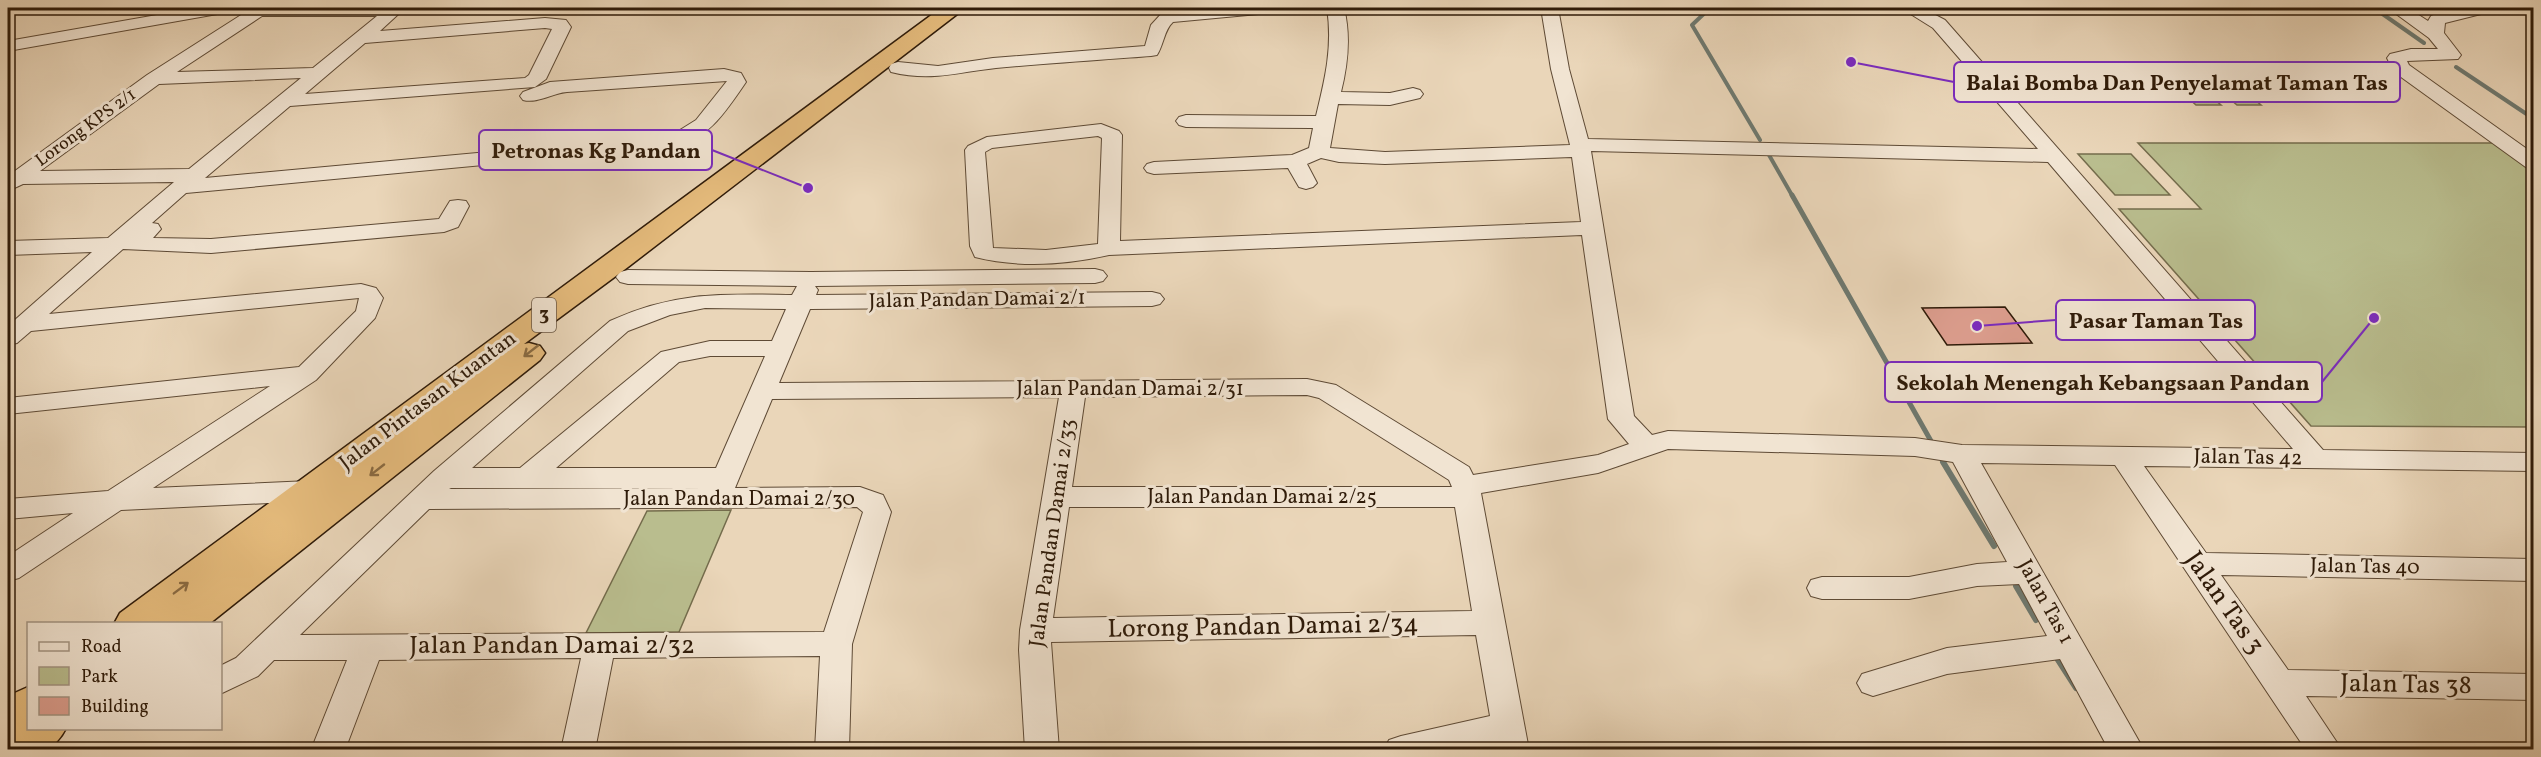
<svg xmlns="http://www.w3.org/2000/svg" width="2541" height="757" font-family="Vollkorn,serif">
<style>
.green{fill:#b9bd8e;stroke:#746c4c;stroke-width:1.5}
.lines{fill:none;stroke-linecap:round;stroke-linejoin:round}
.stream-far2{stroke:#6e7970;stroke-width:4}
.stream-far1{stroke:#6e7970;stroke-width:5}
.stream{stroke:#6e7970;stroke-width:6}
.building{fill:#dd9e8f;stroke:#2f1b09;stroke-width:1.5}
.minor-casing{stroke:#5e4a35;stroke-width:2}
.highway-casing{stroke:#2f1b09;stroke-width:3}
.minor{fill:#f1e4d2;fill-rule:evenodd}
.highway{fill:#e5bb7c;fill-rule:evenodd}
.oneway{stroke:#8a6b42}
.labels{text-anchor:middle;dominant-baseline:central;stroke-width:6;stroke-linejoin:round;paint-order:stroke}
.far-street-label{font-size:18px;fill:#2f1b09;stroke:#f1e4d2}
.shield{fill:#f1e4d2;stroke:#695745;stroke-width:1.5}
.shield-label{font-size:20px;font-weight:bold;fill:#2f1b09}
.street-label{font-size:21px;fill:#2f1b09;stroke:#f1e4d2}
.near-street-label{font-size:26px;fill:#2f1b09;stroke:#f1e4d2}
.leader{fill:none;stroke:#7b2cbf;stroke-width:2}
.callout-dot{fill:#7b2cbf;stroke:#f1e4d2;stroke-width:2}
.callout{fill:#f1e4d2;stroke:#7b2cbf;stroke-width:2}
.callout-label{font-size:22px;text-anchor:middle;font-weight:bold;fill:#2f1b09}
</style>
<rect width="100%" height="100%" fill="#ead6b9"/>
<filter id="stains"><feTurbulence type="fractalNoise" baseFrequency=".00333" numOctaves="4"/><feColorMatrix values="0 0 0 0 .2 0 0 0 0 .09 0 0 0 0 .02 0 0 0 .5 -.17"/></filter>
<radialGradient id="worn" r=".72"><stop offset=".6" stop-color="#630" stop-opacity="0"/><stop offset="1" stop-color="#630" stop-opacity=".3"/></radialGradient>
<!-- green -->
<path class="green" d="M 2177,88 L 2201,88 L 2221,105 L 2196,105 Z
M 2217,88 L 2241,88 L 2261,105 L 2237,105 Z
M 2138,143 L 2494,143 L 2533,172 L 2533,427 L 2311,426 L 2119,209 L 2201,209 Z
M 2078,154 L 2131,154 L 2170,195 L 2115,195 Z
M 731,510 L 679,632 L 586,633 L 647,511 Z"/>
<g class="lines">
<!-- stream-far2 -->
<path class="stream-far2" d="M 1710,8 L 1692,25 L 1760,140
M 2374,8 L 2424,43
M 2456,67 L 2534,119
M 1769,155 L 1793,197"/>
<!-- stream-far1 -->
<path class="stream-far1" d="M 1792,195 L 1931,441"/>
<!-- stream -->
<path class="stream" d="M 1943,462 L 1994,546
M 2016,586 L 2036,620
M 2058,660 L 2076,688"/>
</g>
<!-- building -->
<path class="building" d="M 2005,307 L 2032,343 L 1947,345 L 1922,308 Z"/>
<g class="lines">
<!-- minor casing -->
<g class="minor-casing">
<path id="minor" d="M 197,8 L 232,8 L 229,12 L 223,13 L 8,51 L 8,41 Z
M 252,8 L 405,8 L 380,31 L 545,18 L 566,20 L 571,27 L 546,79 L 535,87 L 290,106 L 205,178 L 672,135 L 696,120 L 727,81 L 567,92 C 553,93 537,104 523,100 L 520,96 L 523,92 L 550,82 L 724,69 L 741,73 L 746,82 C 728,108 709,139 676,147 L 186,193 L 152,223 L 158,224 L 161,229 L 153,238 L 211,239 L 439,219 L 450,201 L 458,200 L 466,201 L 469,206 L 458,227 L 444,232 L 211,253 L 123,249 L 49,314 L 361,284 L 376,288 L 383,298 L 375,318 L 316,380 L 153,488 L 309,481 L 319,484 L 323,491 L 319,498 L 309,501 L 121,510 L 19,578 L 8,581 L 8,556 L 73,513 L 8,519 L 8,499 L 108,491 L 270,386 L 8,414 L 8,398 L 299,367 L 356,311 L 359,298 L 31,331 L 17,343 L 8,345 L 8,326 L 92,252 L 8,255 L 8,241 L 108,238 L 174,182 L 23,184 L 8,191 L 8,176 L 147,75 ZM 262,16 L 377,16 L 313,68 L 177,72 ZM 545,28 L 552,29 L 529,75 L 525,78 L 305,94 L 365,43 ZM 301,78 L 189,169 L 40,171 L 159,84 Z
M 1217,8 L 1278,8 L 1275,12 L 1269,13 L 1173,22 C 1164,30 1164,44 1157,55 L 1151,56 C 1099,60 1047,63 996,68 C 958,72 931,82 891,72 L 889,68 L 891,64 L 898,62 L 938,66 L 993,58 L 1145,46 L 1151,25 L 1162,13 Z
M 1327,8 L 1344,8 C 1351,36 1348,64 1341,92 L 1390,93 L 1413,88 L 1420,90 L 1423,94 L 1420,98 L 1390,105 L 1338,104 L 1330,148 L 1385,152 L 1570,145 L 1551,69 L 1541,8 L 1558,8 L 1569,69 L 1588,139 L 2038,149 L 1933,28 L 1901,8 L 1922,8 L 1945,20 L 2323,450 L 2534,453 L 2534,471 L 2144,466 L 2206,553 L 2534,559 L 2534,581 L 2221,575 L 2288,670 L 2534,674 L 2534,700 L 2306,696 L 2342,750 L 2306,750 L 2115,465 L 1981,463 L 2144,750 L 2109,750 L 2060,659 L 1947,674 L 1873,696 L 1862,692 L 1857,683 L 1862,674 L 1947,648 L 2047,636 L 2019,584 L 1977,586 L 1909,599 L 1822,599 L 1811,596 L 1807,588 L 1811,580 L 1822,577 L 1909,577 L 1977,564 L 2007,562 L 1953,462 L 1915,456 L 1668,449 L 1598,473 L 1481,493 L 1529,750 L 1495,750 L 1494,743 L 1466,750 L 1384,750 L 1389,740 L 1401,736 L 1490,716 L 1476,635 L 1051,642 L 1059,750 L 1025,750 L 1019,650 L 1020,630 L 1059,397 L 772,399 L 735,488 L 860,487 L 883,495 L 891,512 L 852,644 L 849,750 L 815,750 L 820,656 L 613,658 L 595,750 L 561,750 L 581,658 L 379,660 L 345,750 L 311,750 L 347,660 L 274,660 L 258,676 L 220,694 L 220,666 L 236,658 L 434,471 L 610,321 C 676,291 723,294 792,295 L 797,286 L 628,284 L 620,282 L 616,277 L 620,272 L 628,270 L 811,272 L 1095,269 L 1103,271 L 1107,276 L 1103,281 L 1095,283 L 815,286 L 818,290 L 816,295 L 1152,292 L 1160,294 L 1164,299 L 1160,304 L 1152,306 L 810,309 L 779,383 L 1307,379 L 1336,385 L 1469,467 L 1473,475 L 1598,455 L 1629,444 L 1608,419 L 1582,235 L 1109,255 C 1065,265 1019,268 975,257 L 970,246 L 965,150 L 968,146 L 987,137 L 1101,124 L 1119,131 L 1122,135 L 1120,241 L 1581,222 L 1572,157 L 1385,164 L 1339,162 L 1321,158 L 1307,164 L 1317,183 L 1313,187 L 1306,189 L 1299,187 L 1288,168 L 1154,174 L 1147,172 L 1144,168 L 1147,164 L 1154,162 L 1292,155 L 1309,148 L 1313,128 L 1186,127 L 1179,125 L 1176,121 L 1179,117 L 1186,115 L 1316,116 C 1325,79 1333,47 1327,8 ZM 1098,136 L 1102,138 L 1098,244 L 1046,250 L 993,248 L 985,152 L 992,148 ZM 1591,151 L 2048,162 L 2293,449 L 1962,445 L 1915,438 L 1668,431 L 1652,435 L 1634,416 ZM 705,308 L 786,309 L 772,341 L 710,341 L 661,352 L 520,468 L 472,468 L 628,331 L 670,315 ZM 710,356 L 765,356 L 716,468 L 556,468 L 679,362 ZM 1307,395 L 1319,398 L 1449,480 L 1452,487 L 1072,487 L 1085,397 ZM 451,488 L 707,488 L 449,489 ZM 857,507 L 863,512 L 824,632 L 300,635 L 429,509 ZM 1069,507 L 1455,507 L 1472,611 L 1053,618 Z
M 2388,8 L 2408,8 L 2428,21 L 2431,16 C 2450,7 2470,8 2491,8 L 2489,12 L 2445,23 L 2444,33 L 2461,55 L 2458,59 L 2407,61 L 2409,65 L 2534,154 L 2534,170 L 2527,168 L 2394,72 L 2387,58 L 2390,54 L 2411,49 L 2438,49 L 2429,38 Z"/>
</g>
<!-- highway casing -->
<g class="highway-casing">
<path id="highway" d="M 941,8 L 965,8 L 628,267 L 524,344 L 529,343 L 540,346 L 545,353 L 540,360 L 209,624 L 114,624 L 120,613 Z
M 28,687 L 28,728 L 66,728 C 52,756 35,750 8,750 L 8,696 Z"/>
</g>
<!-- minor -->
<use href="#minor" class="minor"/>
<!-- highway -->
<use href="#highway" class="highway"/>
</g>
<!-- one-way arrows -->
<defs><path id="oneway-shaft" d="M-6 0H5M1.5-3L5.5 0L1.5 3" fill="none" stroke-width="1.6" stroke-linecap="round" stroke-linejoin="round" transform="scale(1.5)"/></defs>
<g class="oneway">
<use href="#oneway-shaft" transform="translate(531 351) rotate(142)"/>
<use href="#oneway-shaft" transform="translate(377 470) rotate(142)"/>
<use href="#oneway-shaft" transform="translate(181 588) rotate(-37)"/>
</g>
<g class="labels">
<!-- far-street labels -->
<g class="far-street-label">
<text transform="translate(86 128) rotate(-36)">Lorong KPS 2/1</text>
</g>
<!-- shield labels -->
<rect class="shield" x="532" y="298" width="24" height="34" rx="4.5"/>
<g class="shield-label">
<text x="544" y="315">3</text>
</g>
<!-- street labels -->
<g class="street-label">
<text transform="translate(977 300) rotate(-1)">Jalan Pandan Damai 2/1</text>
<text x="1130" y="389">Jalan Pandan Damai 2/31</text>
<text transform="translate(428 401) rotate(-37)">Jalan Pintasan Kuantan</text>
<text transform="translate(2248 458) rotate(1)">Jalan Tas 42</text>
<text x="1262" y="497">Jalan Pandan Damai 2/25</text>
<text x="739" y="499">Jalan Pandan Damai 2/30</text>
<text transform="translate(1053 533) rotate(-82)">Jalan Pandan Damai 2/33</text>
<text transform="translate(2365 567) rotate(1)">Jalan Tas 40</text>
<text transform="translate(2045 602) rotate(61)">Jalan Tas 1</text>
</g>
<!-- near-street labels -->
<g class="near-street-label">
<text transform="translate(2224 603) rotate(55)">Jalan Tas 3</text>
<text transform="translate(1263 627) rotate(-1)">Lorong Pandan Damai 2/34</text>
<text x="552" y="646">Jalan Pandan Damai 2/32</text>
<text transform="translate(2406 685) rotate(1)">Jalan Tas 38</text>
</g>
</g>
<!-- callouts -->
<path class="leader" d="M1851 62L1954 82M808 188L712 150M1977 326L2056 320M2374 318L2322 382"/>
<g class="callout-dot">
<circle cx="1851" cy="62" r="6"/>
<circle cx="808" cy="188" r="6"/>
<circle cx="1977" cy="326" r="6"/>
<circle cx="2374" cy="318" r="6"/>
</g>
<g class="callout">
<rect x="1954" y="62" width="446" height="40" rx="6"/>
<rect x="479" y="130" width="233" height="40" rx="6"/>
<rect x="2056" y="300" width="199" height="40" rx="6"/>
<rect x="1885" y="362" width="437" height="40" rx="6"/>
</g>
<g class="callout-label">
<text x="2177" y="90">Balai Bomba Dan Penyelamat Taman Tas</text>
<text x="596" y="158">Petronas Kg Pandan</text>
<text x="2156" y="328">Pasar Taman Tas</text>
<text x="2103" y="390">Sekolah Menengah Kebangsaan Pandan</text>
</g>
<!-- margin -->
<rect width="2541" height="757" fill="none" stroke="#ead6b9" stroke-width="30"/>
<rect x="9" y="9" width="2523" height="739" fill="none" stroke="#2f1b09" stroke-width="3"/>
<rect x="15" y="15" width="2511" height="727" fill="none" stroke="#2f1b09" stroke-width="1.5"/>
<!-- legend -->
<rect x="27" y="622" width="195" height="108" fill="#f1e4d2" stroke="#a39482" stroke-width="1.5"/>
<rect x="39" y="642" width="30" height="9" fill="#f1e4d2" stroke="#a39482" stroke-width="1.5"/>
<text x="81" y="652" font-size="18" fill="#2f1b09">Road</text>
<rect x="39" y="667" width="30" height="18" fill="#b9bd8e" stroke="#a39482" stroke-width="1.5"/>
<text x="81" y="682" font-size="18" fill="#2f1b09">Park</text>
<rect x="39" y="697" width="30" height="18" fill="#dd9e8f" stroke="#a39482" stroke-width="1.5"/>
<text x="81" y="712" font-size="18" fill="#2f1b09">Building</text>
<rect width="100%" height="100%" filter="url(#stains)"/>
<rect width="100%" height="100%" fill="url(#worn)"/>
</svg>
